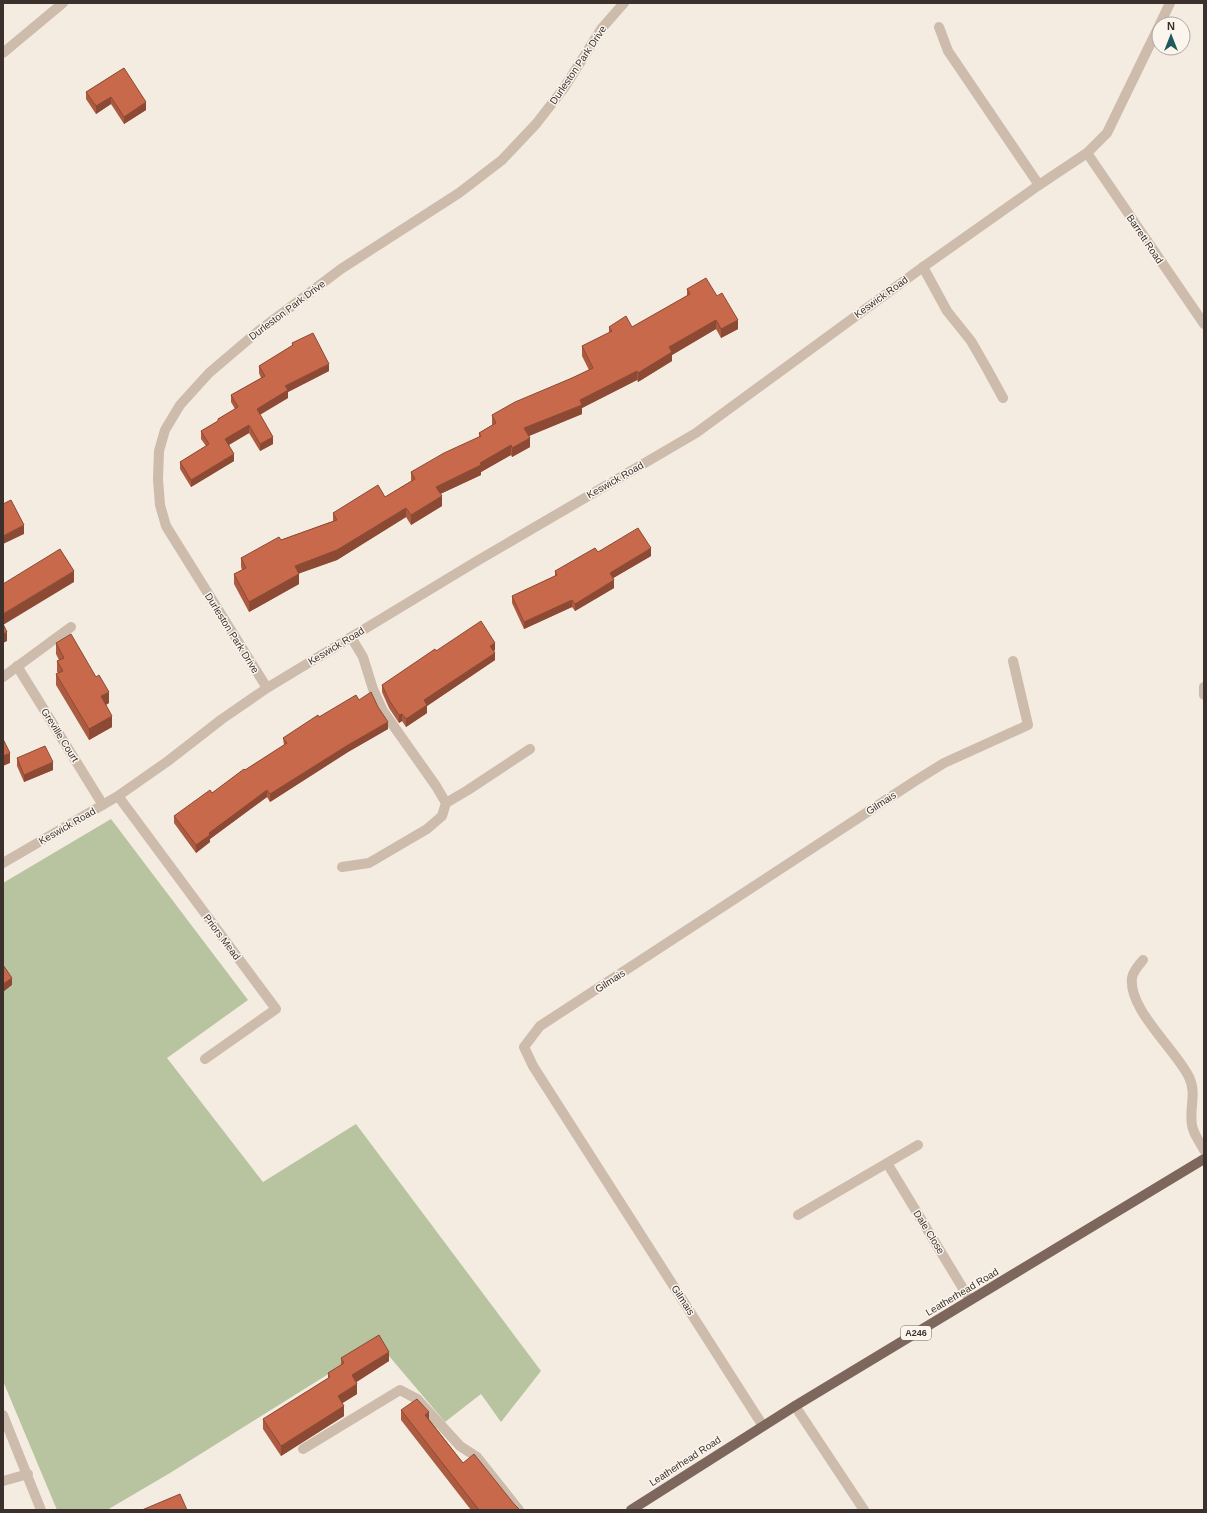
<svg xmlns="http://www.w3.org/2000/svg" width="1207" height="1513" font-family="Helvetica,sans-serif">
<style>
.green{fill:#b8c4a0}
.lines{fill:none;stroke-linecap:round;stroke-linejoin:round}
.service{stroke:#cdbbac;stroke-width:10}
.minor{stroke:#cdbbac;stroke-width:10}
.tertiary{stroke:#cdbbac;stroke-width:10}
.primary{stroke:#7d675c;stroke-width:10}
.wall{fill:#ac5a40}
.shaded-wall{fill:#8c4a34}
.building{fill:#c8694b;stroke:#8c4a34}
.labels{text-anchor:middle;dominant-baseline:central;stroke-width:3;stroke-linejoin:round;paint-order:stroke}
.shield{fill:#fbf5ee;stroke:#756b66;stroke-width:1}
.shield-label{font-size:9px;font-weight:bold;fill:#3b302b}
.street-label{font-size:10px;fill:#3b302b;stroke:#fbf5ee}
</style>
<rect width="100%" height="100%" fill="#f4ebe1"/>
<!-- green -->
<path class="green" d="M 111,819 L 248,1000 L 167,1058 L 263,1182 L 356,1124 L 541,1371 L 501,1422 L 481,1394 L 445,1422 L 378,1343 L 170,1473 L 107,1510 L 57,1510 L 3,1381 L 3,883 Z"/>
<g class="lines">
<!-- service -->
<path class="service" d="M 939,27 L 948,51 L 1039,185
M 923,267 L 947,311 L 971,341 L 986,367 L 1003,398
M 446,803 L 468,790 L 530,749
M 342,867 L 369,863 L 427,829 L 442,816 L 446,803 L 436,786 L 383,711 L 373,689 L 363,657 L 351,637
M 1143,960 C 1139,965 1133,971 1132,978 C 1128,1009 1176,1050 1189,1077 C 1197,1093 1189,1109 1192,1125 C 1193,1134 1200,1142 1204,1150
M 795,1406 L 864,1510
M 303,1449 L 400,1390 L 417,1399 L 460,1446 L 477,1457 L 519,1510"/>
<!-- minor -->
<path class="minor" d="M 1160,24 L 1170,3
M 1087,153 L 1204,324
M 17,666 L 103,805
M 3,677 L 71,627
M 1204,687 L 1204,695
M 267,688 L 166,526 L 160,505 L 158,479 L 159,451 L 165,430 L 180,405 L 209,373 L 256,333 L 341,269 L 459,193 L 502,160 L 536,124 L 564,88 L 602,28 L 624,3
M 118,796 L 276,1009 L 205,1059
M 3,863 L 118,796 L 168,761 L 222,719 L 267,688 L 477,561 L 696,433 L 923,267 L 1039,185 L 1087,153 L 1107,133 L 1159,26
M 887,1163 L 970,1300
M 798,1215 L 918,1145
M 3,1415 L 41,1510
M 763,1426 L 533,1066 L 524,1047 L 540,1026 L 915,781 L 944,763 L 1028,725 L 1013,661
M 3,1481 L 28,1474"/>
<!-- tertiary -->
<path class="tertiary" d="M 3,53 L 63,3"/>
<!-- primary -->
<path class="primary" d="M 631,1510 L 795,1406 L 1204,1159"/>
</g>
<!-- wall -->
<path class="wall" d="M 124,68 L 146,110 L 124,124 L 111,104 L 96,114 L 86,99 L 86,92 Z
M 687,289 L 717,296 L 738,329 L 721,338 L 716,329 L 672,355 L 672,361 L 638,382 L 637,380 L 582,408 L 582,414 L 529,436 L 530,447 L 512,457 L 511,455 L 481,472 L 481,475 L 440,494 L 442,506 L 411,525 L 406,517 L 337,560 L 299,573 L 299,584 L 249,612 L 234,584 L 234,574 L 242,570 L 241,567 L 241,558 L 281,540 L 333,521 L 333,513 L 385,497 L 411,481 L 411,472 L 479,437 L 479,433 L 492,425 L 492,415 L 589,370 L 582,356 L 582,346 L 609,333 L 609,327 L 632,327 L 687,296 Z
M 292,343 L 329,371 L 288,392 L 288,398 L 260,415 L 273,444 L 260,451 L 249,433 L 229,445 L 234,461 L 191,487 L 180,469 L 180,462 L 206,446 L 201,439 L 201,431 L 218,421 L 218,419 L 235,409 L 231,402 L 231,395 L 261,378 L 259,373 L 259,366 L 292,346 Z
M 598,552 L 651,556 L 613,578 L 614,588 L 575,611 L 572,607 L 524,629 L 512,603 L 512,596 L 555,576 L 555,571 Z
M 56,643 L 109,703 L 106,705 L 112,727 L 89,740 L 56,685 L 56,674 L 58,673 L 57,672 L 57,661 L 59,660 L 56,654 Z
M 495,650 L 494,651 L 495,660 L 427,706 L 427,713 L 406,727 L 402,721 L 399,723 L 389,708 L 382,692 L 382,685 L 436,651 Z
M 359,700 L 388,729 L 348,752 L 270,802 L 267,797 L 210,839 L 210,842 L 196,853 L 174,823 L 174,816 L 212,793 L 245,770 L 284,745 L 283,738 L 319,717 Z
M 17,758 L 53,770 L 24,782 L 17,766 Z
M 341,1358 L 389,1361 L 356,1382 L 357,1394 L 342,1403 L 344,1416 L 281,1456 L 263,1429 L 263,1419 L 328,1378 L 328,1373 L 341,1365 Z
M 401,1410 L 429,1419 L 463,1463 L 520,1510 L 471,1510 L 401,1420 Z"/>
<!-- shaded-wall -->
<path class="shaded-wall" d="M 111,97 L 111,104 L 96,114 L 96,106 Z
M 146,102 L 146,110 L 124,124 L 124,117 Z
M 716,320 L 716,329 L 672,355 L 672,361 L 638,382 L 638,373 L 669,347 Z
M 738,320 L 738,329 L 721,338 L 721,329 Z
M 329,364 L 329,371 L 288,392 L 288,398 L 257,416 L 257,409 L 285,386 Z
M 637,371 L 637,380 L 582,408 L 582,414 L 524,438 L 524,428 Z
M 249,425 L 249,433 L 225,447 L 225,439 Z
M 273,437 L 273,444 L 260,451 L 260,444 Z
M 530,438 L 530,447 L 512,457 L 512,448 Z
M 511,445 L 511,455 L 481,472 L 481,475 L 436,496 L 436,487 L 480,463 Z
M 234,454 L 234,461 L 191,487 L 191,480 Z
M 442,496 L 442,506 L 411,525 L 411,515 Z
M 406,508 L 406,517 L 337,560 L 295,575 L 295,566 Z
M 24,525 L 24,534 L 3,544 L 3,536 Z
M 651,548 L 651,556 L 610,580 L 610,573 Z
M 74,571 L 74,582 L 3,625 L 3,614 Z
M 299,574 L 299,584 L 249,612 L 249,602 Z
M 614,580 L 614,588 L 575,611 L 575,604 Z
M 572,600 L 572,607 L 524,629 L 524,622 Z
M 7,632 L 7,641 L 3,643 L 3,634 Z
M 495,643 L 495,650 L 490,654 L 490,646 Z
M 495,653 L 495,660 L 427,706 L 427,713 L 406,727 L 406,719 L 424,700 Z
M 109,692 L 109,703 L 101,707 L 101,696 Z
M 402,714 L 402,721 L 399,723 L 399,715 Z
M 112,716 L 112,727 L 89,740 L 89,729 Z
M 388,722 L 388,729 L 348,752 L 270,802 L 270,794 L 348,745 Z
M 10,753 L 10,763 L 3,766 L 3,756 Z
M 53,762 L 53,770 L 24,782 L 24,775 Z
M 267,790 L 267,797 L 210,839 L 210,842 L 196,853 L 196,845 L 209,833 Z
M 12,978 L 12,985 L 3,992 L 3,984 Z
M 389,1352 L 389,1361 L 352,1385 L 352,1375 Z
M 357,1384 L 357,1394 L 338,1406 L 338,1396 Z
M 344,1406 L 344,1416 L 281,1456 L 281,1446 Z
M 429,1412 L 429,1422 L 425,1415 Z"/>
<!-- building -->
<path class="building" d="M 124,68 L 146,102 L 124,117 L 111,97 L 96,106 L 86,92 Z
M 706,278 L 717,296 L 722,293 L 738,320 L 721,329 L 716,320 L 669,347 L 672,352 L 638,373 L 637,371 L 580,400 L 582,405 L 524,428 L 530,438 L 512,448 L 511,445 L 480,463 L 481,465 L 436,487 L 442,496 L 411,515 L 406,508 L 337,550 L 295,566 L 299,574 L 249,602 L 234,574 L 246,568 L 241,558 L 279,537 L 281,540 L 337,520 L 333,513 L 378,485 L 385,497 L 415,479 L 411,472 L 444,453 L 481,436 L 479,433 L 496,423 L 492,415 L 515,402 L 572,378 L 593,368 L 582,346 L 612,331 L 609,327 L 626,316 L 632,327 L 690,294 L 687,289 Z
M 313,333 L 329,364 L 285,386 L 288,390 L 257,409 L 273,437 L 260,444 L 249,425 L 225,439 L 234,454 L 191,480 L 180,462 L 209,444 L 201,431 L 218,421 L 218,419 L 238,407 L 231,395 L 265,376 L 259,366 L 293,345 L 292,343 Z
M 11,500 L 24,525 L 3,536 L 3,504 Z
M 638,528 L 651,548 L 610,573 L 614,580 L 575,604 L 572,600 L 524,622 L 512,596 L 557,575 L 555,571 L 595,548 L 598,552 Z
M 60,549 L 74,571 L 3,614 L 3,584 Z
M 481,621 L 495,643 L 490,646 L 495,653 L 424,700 L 427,705 L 406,719 L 402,714 L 399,715 L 389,700 L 382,685 L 435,649 L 436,651 Z
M 3,624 L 7,632 L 3,634 Z
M 71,634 L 96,677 L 99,675 L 109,692 L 101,696 L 112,716 L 89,729 L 56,674 L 63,671 L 57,661 L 64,658 L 56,643 Z
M 371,692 L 378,707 L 388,722 L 348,745 L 270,794 L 267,790 L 209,833 L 210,835 L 196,845 L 174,816 L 210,790 L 212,793 L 244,769 L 245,770 L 287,743 L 283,738 L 318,715 L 319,717 L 356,695 L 359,700 Z
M 3,739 L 10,753 L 3,756 Z
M 45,746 L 53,762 L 24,775 L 17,758 Z
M 3,965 L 12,978 L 3,984 Z
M 379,1335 L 389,1352 L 352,1375 L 357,1384 L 338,1396 L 344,1406 L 281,1446 L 263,1419 L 330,1377 L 328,1373 L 344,1363 L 341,1358 Z
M 417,1399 L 429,1412 L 425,1415 L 463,1463 L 474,1454 L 514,1504 L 520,1510 L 479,1510 L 401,1410 Z
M 180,1494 L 187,1510 L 142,1510 Z"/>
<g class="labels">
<!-- shield labels -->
<rect class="shield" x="901" y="1326" width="30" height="14" rx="3"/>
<g class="shield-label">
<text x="916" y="1333">A246</text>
</g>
<!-- street labels -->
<g class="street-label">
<text transform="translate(578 65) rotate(-56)">Durleston Park Drive</text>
<text transform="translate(1145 239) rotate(56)">Barrett Road</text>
<text transform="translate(881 297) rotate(-36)">Keswick Road</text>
<text transform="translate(287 310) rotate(-37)">Durleston Park Drive</text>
<text transform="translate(615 480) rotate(-30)">Keswick Road</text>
<text transform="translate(232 633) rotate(58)">Durleston Park Drive</text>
<text transform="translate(336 646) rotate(-31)">Keswick Road</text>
<text transform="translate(60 735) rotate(58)">Greville Court</text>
<text transform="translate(881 803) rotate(-33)">Gilmais</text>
<text transform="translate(67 826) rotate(-30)">Keswick Road</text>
<text transform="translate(222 937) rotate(53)">Priors Mead</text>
<text transform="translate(610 981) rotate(-33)">Gilmais</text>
<text transform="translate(929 1232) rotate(58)">Dale Close</text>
<text transform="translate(962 1292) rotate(-31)">Leatherhead Road</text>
<text transform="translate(683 1300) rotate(57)">Gilmais</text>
<text transform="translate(685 1461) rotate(-33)">Leatherhead Road</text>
</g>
</g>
<!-- border -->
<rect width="1207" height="1513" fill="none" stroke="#3b302b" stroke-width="8"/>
<!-- north arrow -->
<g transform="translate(1171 36)"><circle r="19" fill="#fbf5ee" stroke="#aea6a0"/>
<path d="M0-3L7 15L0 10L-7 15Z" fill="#1f5a5e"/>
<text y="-6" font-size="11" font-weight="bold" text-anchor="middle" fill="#3b302b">N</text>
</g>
</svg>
